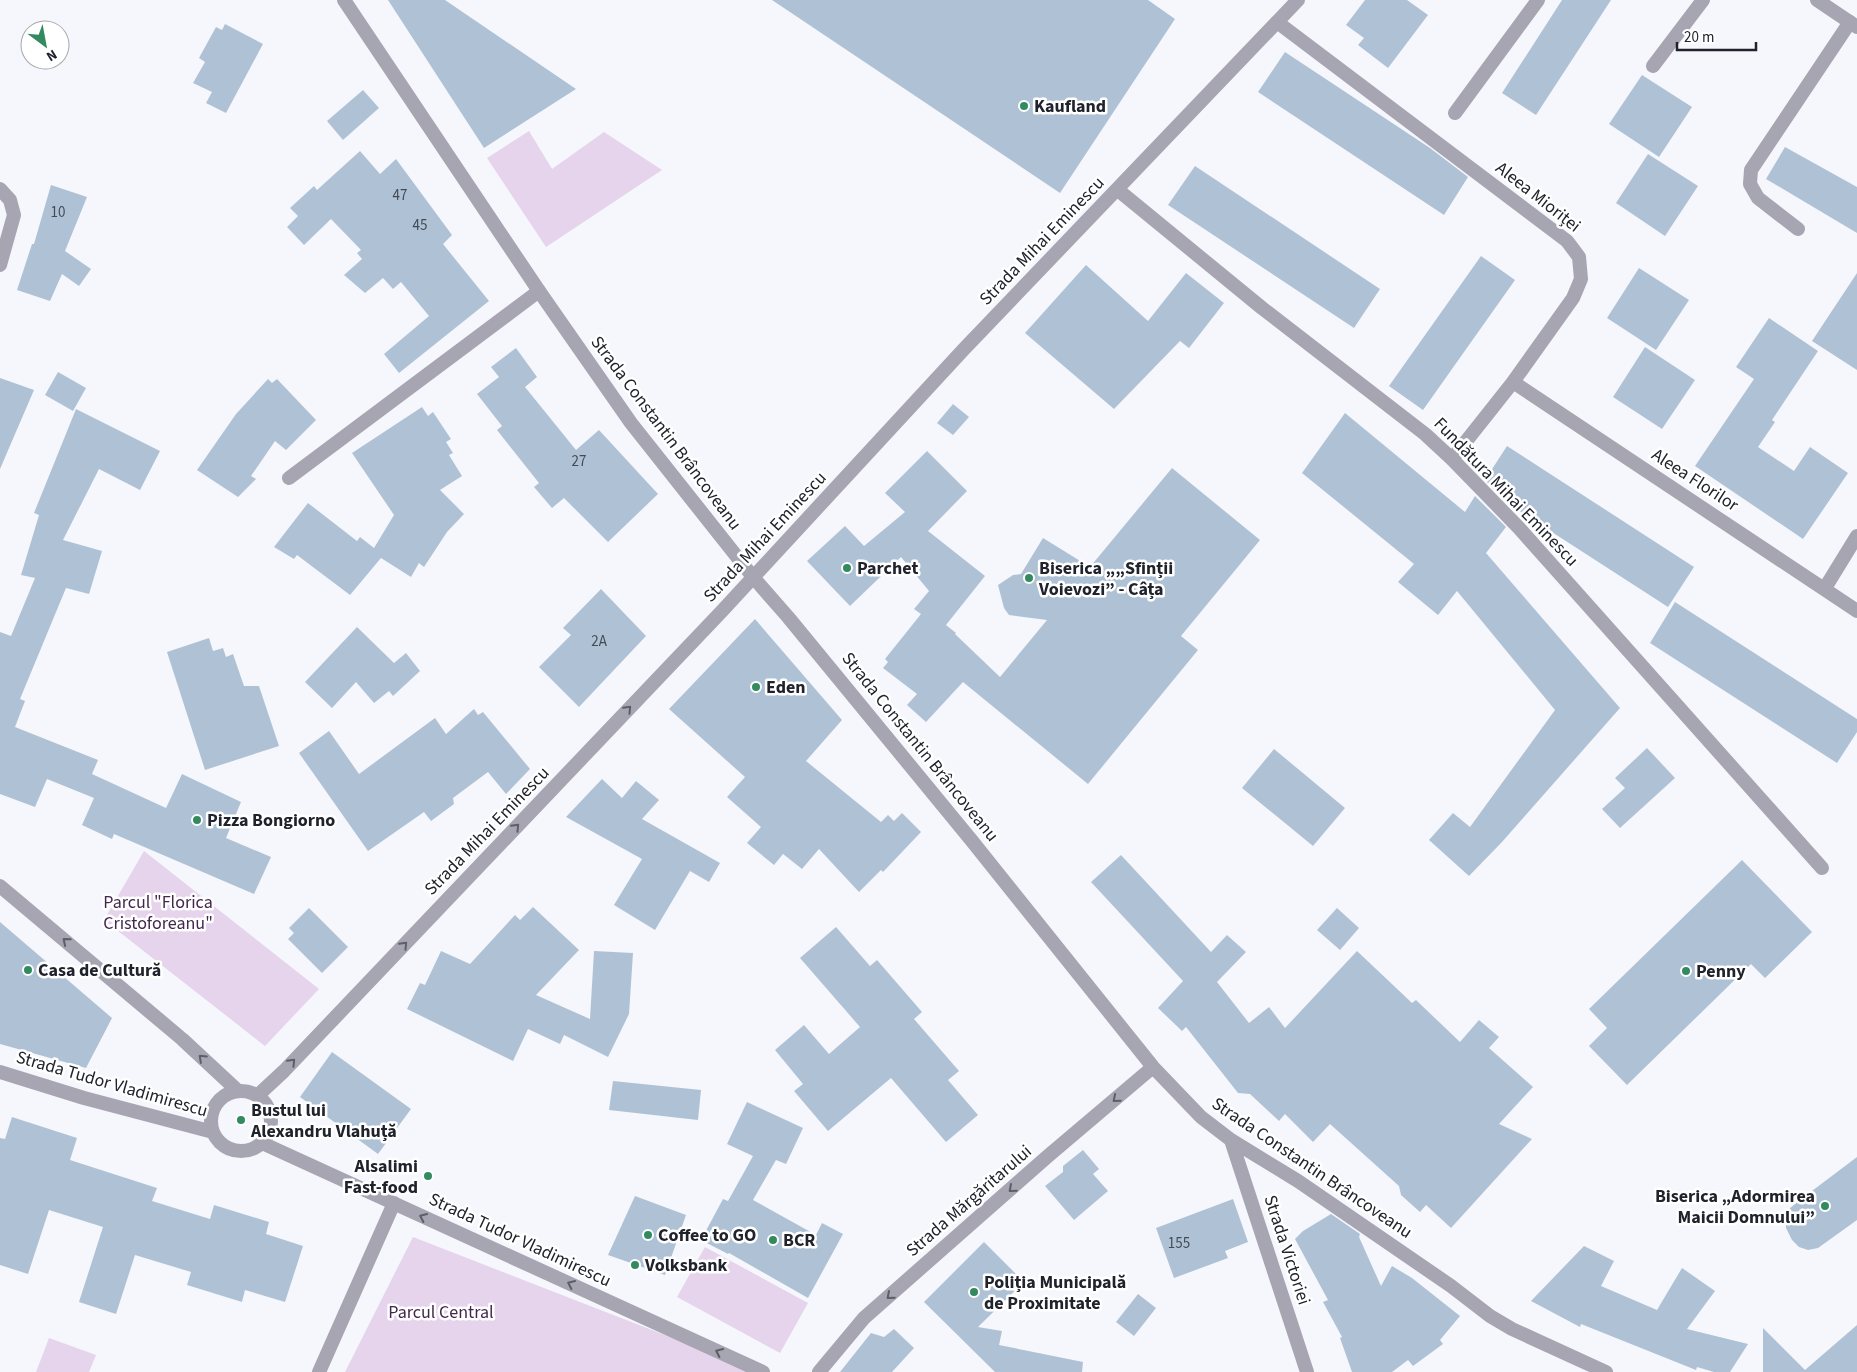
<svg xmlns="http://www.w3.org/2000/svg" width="1857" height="1372" font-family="'Source Sans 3',sans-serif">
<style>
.green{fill:#e5d4eb}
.building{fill:#afc2d5}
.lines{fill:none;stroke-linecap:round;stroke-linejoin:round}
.minor{stroke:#a7a5b2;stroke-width:14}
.tertiary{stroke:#a7a5b2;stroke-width:14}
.oneway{stroke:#5d5e68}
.poi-dot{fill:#338a5f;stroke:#fff;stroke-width:2}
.labels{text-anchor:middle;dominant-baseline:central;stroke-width:5;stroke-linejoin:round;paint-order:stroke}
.number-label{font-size:15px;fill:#444b56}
.poi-label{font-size:18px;font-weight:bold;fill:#20232c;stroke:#fff;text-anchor:start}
.street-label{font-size:18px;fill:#20232c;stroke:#fff}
.park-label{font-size:18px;fill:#43284d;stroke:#fff}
</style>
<rect width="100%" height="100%" fill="#f5f7fc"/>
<!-- green -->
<path class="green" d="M 529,131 L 552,169 L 604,132 L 662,170 L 546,247 L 487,158 Z
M 144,851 L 319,989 L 265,1046 L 104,920 Z
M 413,1237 L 760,1372 L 345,1372 Z
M 705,1247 L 808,1303 L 780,1353 L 677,1297 Z
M 49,1338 L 96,1355 L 89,1372 L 36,1372 Z"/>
<!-- building -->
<path class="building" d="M 388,0 L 445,0 L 576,89 L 484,148 Z
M 772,0 L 1148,0 L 1175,19 L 1060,193 Z
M 1365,0 L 1407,0 L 1428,15 L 1388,68 L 1358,45 L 1364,38 L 1346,25 Z
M 1562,0 L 1611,0 L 1536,115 L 1502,93 Z
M 225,24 L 263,44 L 226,113 L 206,103 L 212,92 L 193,83 L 205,62 L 199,58 L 216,27 L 222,30 Z
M 1285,52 L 1430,148 L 1468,177 L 1444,215 L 1258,92 Z
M 1642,75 L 1692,107 L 1659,157 L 1609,124 Z
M 363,90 L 379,108 L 343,140 L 327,121 Z
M 1785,147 L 1857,187 L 1857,233 L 1766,179 Z
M 360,151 L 380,174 L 396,159 L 452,235 L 443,244 L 489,301 L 399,373 L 384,354 L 429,316 L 401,282 L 393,289 L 383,278 L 365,293 L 344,275 L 362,259 L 357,253 L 361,250 L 331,219 L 304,245 L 287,227 L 298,216 L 290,208 L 314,186 L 317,190 Z
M 1648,154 L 1698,186 L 1665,236 L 1616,203 Z
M 1195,166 L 1380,289 L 1354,328 L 1168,205 Z
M 51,185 L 87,197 L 65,251 L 91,269 L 79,286 L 62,274 L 50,301 L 17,290 L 32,244 L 34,244 Z
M 1481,256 L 1515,280 L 1423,410 L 1389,386 Z
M 1086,265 L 1148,321 L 1186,273 L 1224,303 L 1189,348 L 1180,341 L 1114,409 L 1025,333 Z
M 1639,268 L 1689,300 L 1656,350 L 1607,318 Z
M 1857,273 L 1857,370 L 1812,341 Z
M 1769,318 L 1818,351 L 1772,420 L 1775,422 L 1758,447 L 1794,471 L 1810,447 L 1848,473 L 1803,539 L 1695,466 L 1754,379 L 1736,367 Z
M 1645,347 L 1695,380 L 1662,429 L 1613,397 Z
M 516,348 L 537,377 L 525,387 L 576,450 L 599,430 L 658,494 L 608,542 L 564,498 L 552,508 L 534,487 L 539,483 L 497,430 L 502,426 L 477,394 L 499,377 L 491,367 Z
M 58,372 L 86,388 L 73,411 L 45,395 Z
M 0,378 L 34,390 L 0,469 Z
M 268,379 L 272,383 L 277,379 L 316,420 L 286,450 L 275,441 L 251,476 L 256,479 L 238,497 L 197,470 L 236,414 Z
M 953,404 L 969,417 L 953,435 L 937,423 Z
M 422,407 L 428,416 L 433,412 L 451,439 L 446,442 L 453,453 L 449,455 L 462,476 L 440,490 L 464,514 L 447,532 L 424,567 L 419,563 L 411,577 L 381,558 L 350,595 L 297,555 L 294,559 L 274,547 L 308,503 L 357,541 L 360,537 L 374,548 L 394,515 L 352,453 Z
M 76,409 L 160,451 L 140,490 L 99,469 L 63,540 L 102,551 L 89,594 L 66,588 L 20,699 L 25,701 L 15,727 L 98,760 L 92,774 L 166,808 L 182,774 L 241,802 L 226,838 L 271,857 L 254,894 L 114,834 L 112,839 L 82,825 L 94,798 L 47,779 L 35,807 L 0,794 L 0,632 L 11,636 L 35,578 L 21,575 L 39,515 L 34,513 Z
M 1345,413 L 1465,512 L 1475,496 L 1506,527 L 1486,553 L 1620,708 L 1502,842 L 1469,876 L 1429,840 L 1453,813 L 1470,827 L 1555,710 L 1457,591 L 1438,615 L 1398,582 L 1414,564 L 1302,473 Z
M 1507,446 L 1694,567 L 1668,607 L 1518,510 L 1516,513 L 1485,480 Z
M 927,451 L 967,491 L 928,531 L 985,576 L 946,625 L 956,633 L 955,634 L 1000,677 L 1047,620 L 1009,615 L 1004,608 L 998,585 L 1013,575 L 1021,574 L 1043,538 L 1090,567 L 1172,468 L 1260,540 L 1181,636 L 1198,650 L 1088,784 L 963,682 L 926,722 L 907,705 L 917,694 L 883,668 L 888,662 L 885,659 L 921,614 L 914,609 L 929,591 L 901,557 L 850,606 L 807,561 L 845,526 L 864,546 L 905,512 L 885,493 Z
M 601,589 L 646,636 L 579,707 L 539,667 L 571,635 L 563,628 Z
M 1675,602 L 1857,719 L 1857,732 L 1837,763 L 1650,643 Z
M 755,619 L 842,720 L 806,761 L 881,822 L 888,815 L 894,821 L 902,813 L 921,832 L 883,872 L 881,870 L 859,892 L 819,849 L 802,869 L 783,854 L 774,865 L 747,843 L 761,827 L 727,797 L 745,777 L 669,709 Z
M 357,627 L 394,663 L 406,653 L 420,671 L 393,696 L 389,691 L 374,703 L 356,682 L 332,708 L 305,682 Z
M 209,638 L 213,651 L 223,648 L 226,657 L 233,654 L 244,686 L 259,686 L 279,746 L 205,770 L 167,652 Z
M 474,709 L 478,715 L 483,712 L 530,769 L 506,794 L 488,772 L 453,798 L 454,804 L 431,821 L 424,812 L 368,851 L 299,753 L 329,731 L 359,774 L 435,718 L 446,734 Z
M 1647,748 L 1675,778 L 1620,828 L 1602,809 L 1625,788 L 1615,778 Z
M 1274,749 L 1345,808 L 1313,846 L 1242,788 Z
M 602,779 L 622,798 L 636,781 L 659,800 L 642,819 L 720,863 L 709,882 L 690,871 L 655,930 L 614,905 L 642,859 L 566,817 Z
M 1121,855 L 1211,952 L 1227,935 L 1246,952 L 1217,982 L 1249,1023 L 1269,1007 L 1285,1028 L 1357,951 L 1412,1003 L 1416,1000 L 1460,1042 L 1479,1020 L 1499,1037 L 1489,1048 L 1533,1087 L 1499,1124 L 1532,1139 L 1451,1228 L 1426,1205 L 1420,1212 L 1401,1195 L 1399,1186 L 1330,1124 L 1313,1142 L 1285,1114 L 1279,1121 L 1250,1094 L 1238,1093 L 1186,1027 L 1182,1031 L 1158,1008 L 1183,981 L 1091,882 Z
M 1742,860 L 1812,932 L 1765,978 L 1751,964 L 1627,1085 L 1589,1046 L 1607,1028 L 1589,1009 Z
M 533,907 L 579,950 L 536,995 L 590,1019 L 594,951 L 633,953 L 629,1014 L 608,1057 L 564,1035 L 560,1044 L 528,1029 L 513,1061 L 407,1009 L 420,983 L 425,985 L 441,951 L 470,964 L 515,915 L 520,920 Z
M 309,908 L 348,947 L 322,973 L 288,939 L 294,933 L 289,928 Z
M 1337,908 L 1359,928 L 1340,950 L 1317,930 Z
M 0,922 L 112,1018 L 86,1068 L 0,1044 Z
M 836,927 L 870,966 L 877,960 L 922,1012 L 914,1019 L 959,1071 L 948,1080 L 978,1115 L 946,1142 L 891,1078 L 828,1131 L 794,1091 L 803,1084 L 775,1050 L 804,1025 L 829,1054 L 860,1027 L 800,958 Z
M 332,1052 L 411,1109 L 378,1154 L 300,1097 Z
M 613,1081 L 701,1090 L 698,1120 L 609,1110 Z
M 747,1102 L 803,1128 L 786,1164 L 776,1160 L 753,1200 L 816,1235 L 822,1223 L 843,1234 L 808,1298 L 729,1253 L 728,1254 L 701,1240 L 723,1199 L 728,1201 L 753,1156 L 727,1144 Z
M 12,1117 L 77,1138 L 70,1160 L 157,1188 L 152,1201 L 210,1219 L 214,1205 L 269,1222 L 266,1234 L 303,1246 L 285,1302 L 245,1290 L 242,1302 L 187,1285 L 191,1272 L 135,1255 L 116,1314 L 79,1302 L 103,1227 L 49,1210 L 28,1274 L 0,1265 L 0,1138 L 5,1139 Z
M 1083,1150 L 1099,1169 L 1093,1174 L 1108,1191 L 1074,1220 L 1045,1186 L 1063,1172 L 1063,1166 Z
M 1857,1157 L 1857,1220 L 1818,1248 L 1808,1250 L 1799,1247 L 1792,1240 L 1786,1228 L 1786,1218 L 1789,1209 L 1796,1203 Z
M 635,1196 L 686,1215 L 665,1275 L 608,1255 Z
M 1233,1199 L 1248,1242 L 1225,1251 L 1228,1258 L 1174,1278 L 1156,1228 Z
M 1331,1214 L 1360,1234 L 1359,1237 L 1381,1286 L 1392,1266 L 1412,1278 L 1460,1316 L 1440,1340 L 1443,1344 L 1413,1366 L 1408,1360 L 1392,1372 L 1352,1372 L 1340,1338 L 1342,1337 L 1323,1302 L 1328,1300 L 1295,1239 L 1303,1231 Z
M 984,1242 L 1024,1282 L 978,1327 L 1002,1331 L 999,1345 L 1083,1362 L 1082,1372 L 995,1372 L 924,1302 Z
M 1584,1246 L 1614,1261 L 1601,1286 L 1657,1310 L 1682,1268 L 1715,1291 L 1687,1329 L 1748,1344 L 1730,1372 L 1714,1372 L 1697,1367 L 1696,1370 L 1581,1324 L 1580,1327 L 1531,1301 Z
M 1138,1294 L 1156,1308 L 1134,1336 L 1116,1322 Z
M 1857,1325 L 1857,1372 L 1763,1372 L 1763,1328 L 1805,1370 Z
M 894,1329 L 914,1348 L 892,1372 L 840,1372 L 871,1333 L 884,1337 Z"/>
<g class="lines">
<!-- minor -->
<path class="minor" d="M 1277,22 L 1567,241 L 1579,257 L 1581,279 L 1573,298 L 1513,382 L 1452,459
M 1653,66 L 1703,0
M 1455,113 L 1538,0
M 0,189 L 10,200 L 14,215 L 0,265
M 1118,190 L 1262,308 L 1425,434 L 1452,459 L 1519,528 L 1822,868
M 1798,229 L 1758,198 L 1750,184 L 1751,170 L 1850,22
M 1513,382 L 1857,611
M 289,478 L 539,291
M 1825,588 L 1857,536"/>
<!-- tertiary -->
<path class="tertiary" d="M 344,0 L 539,291 L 631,423 L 753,577 L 788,617 L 972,841 L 1153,1067 L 1201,1117 L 1231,1140 L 1298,1181 L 1451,1286 L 1490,1316 L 1512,1329 L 1606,1372
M 1817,0 L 1857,27
M 0,886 L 182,1039 L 238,1091
M 0,1072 L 84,1098 L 213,1132
M211 1121a30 30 0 1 1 60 0a30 30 0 1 1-60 0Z
M 257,1096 L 284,1071 L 722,611 L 964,349 L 1298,0
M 1231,1140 L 1307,1372
M 262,1143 L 763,1372
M 319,1372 L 394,1203
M 819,1372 L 864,1318 L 1048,1156 L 1153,1067"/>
</g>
<!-- one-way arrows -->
<defs><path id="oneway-chevron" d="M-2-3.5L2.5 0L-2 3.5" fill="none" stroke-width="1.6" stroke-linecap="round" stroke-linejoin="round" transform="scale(1.25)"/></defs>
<g class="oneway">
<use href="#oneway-chevron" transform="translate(628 709) rotate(-46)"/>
<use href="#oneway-chevron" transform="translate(516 827) rotate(-46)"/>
<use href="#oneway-chevron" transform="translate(66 941) rotate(-140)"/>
<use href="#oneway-chevron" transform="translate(404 945) rotate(-46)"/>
<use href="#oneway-chevron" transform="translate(202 1058) rotate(-137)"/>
<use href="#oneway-chevron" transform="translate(292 1062) rotate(-46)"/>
<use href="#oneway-chevron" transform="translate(1116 1099) rotate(140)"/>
<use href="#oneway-chevron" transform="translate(1012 1189) rotate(139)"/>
<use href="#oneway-chevron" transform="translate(423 1217) rotate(-155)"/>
<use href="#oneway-chevron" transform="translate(571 1284) rotate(-155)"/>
<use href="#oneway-chevron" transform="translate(890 1296) rotate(139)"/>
<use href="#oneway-chevron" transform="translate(719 1352) rotate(-155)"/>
</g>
<!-- markers -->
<g class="poi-dot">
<circle cx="1024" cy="106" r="5"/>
<circle cx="847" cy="568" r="5"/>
<circle cx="1029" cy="578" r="5"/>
<circle cx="756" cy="687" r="5"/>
<circle cx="197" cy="820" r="5"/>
<circle cx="28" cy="970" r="5"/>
<circle cx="1686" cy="971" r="5"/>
<circle cx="241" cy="1120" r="5"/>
<circle cx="428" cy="1176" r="5"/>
<circle cx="1825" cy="1206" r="5"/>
<circle cx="648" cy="1235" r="5"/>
<circle cx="773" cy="1240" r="5"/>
<circle cx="635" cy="1265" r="5"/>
<circle cx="974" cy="1292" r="5"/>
</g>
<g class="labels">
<!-- number labels -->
<g class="number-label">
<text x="400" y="195">47</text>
<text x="58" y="212">10</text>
<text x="420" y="225">45</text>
<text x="579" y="461">27</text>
<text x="599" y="641">2A</text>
<text x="1179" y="1243">155</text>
</g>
<!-- poi labels -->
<g class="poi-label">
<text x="1034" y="106">Kaufland</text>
<text x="857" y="568">Parchet</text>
<text x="1039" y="568">Biserica „„Sfinții<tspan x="1039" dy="21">Voievozi” - Câța</tspan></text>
<text x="766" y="687">Eden</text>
<text x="207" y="820">Pizza Bongiorno</text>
<text x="38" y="970">Casa de Cultură</text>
<text x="1696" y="971">Penny</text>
<text x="251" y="1110">Bustul lui<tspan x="251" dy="21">Alexandru Vlahuță</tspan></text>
<text x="418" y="1166" text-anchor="end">Alsalimi<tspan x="418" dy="21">Fast-food</tspan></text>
<text x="1815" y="1196" text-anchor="end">Biserica „Adormirea<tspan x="1815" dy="21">Maicii Domnului”</tspan></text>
<text x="658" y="1235">Coffee to GO</text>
<text x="783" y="1240">BCR</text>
<text x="645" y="1265">Volksbank</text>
<text x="984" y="1282">Poliția Municipală<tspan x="984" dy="21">de Proximitate</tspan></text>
</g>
<!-- street labels -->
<g class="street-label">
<text transform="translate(1538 197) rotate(38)">Aleea Mioriței</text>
<text transform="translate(1042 241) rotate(-46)">Strada Mihai Eminescu</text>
<text transform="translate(666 433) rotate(53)">Strada Constantin Brâncoveanu</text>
<text transform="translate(1695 480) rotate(33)">Aleea Florilor</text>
<text transform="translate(1506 492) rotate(46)">Fundătura Mihai Eminescu</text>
<text transform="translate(765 537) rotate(-47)">Strada Mihai Eminescu</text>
<text transform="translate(920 747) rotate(51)">Strada Constantin Brâncoveanu</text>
<text transform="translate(487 831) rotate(-46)">Strada Mihai Eminescu</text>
<text transform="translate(112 1084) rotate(16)">Strada Tudor Vladimirescu</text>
<text transform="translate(1312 1168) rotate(34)">Strada Constantin Brâncoveanu</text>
<text transform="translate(969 1201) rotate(-41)">Strada Mărgăritarului</text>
<text transform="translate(520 1240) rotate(25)">Strada Tudor Vladimirescu</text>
<text transform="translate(1287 1250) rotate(72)">Strada Victoriei</text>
</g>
<!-- park labels -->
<g class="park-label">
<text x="158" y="902">Parcul "Florica<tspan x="158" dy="21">Cristoforeanu"</tspan></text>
<text x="441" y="1312">Parcul Central</text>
</g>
</g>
<!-- north arrow -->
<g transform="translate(45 45) rotate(148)"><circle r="24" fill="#ffffff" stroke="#a6a7ab"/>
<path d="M0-4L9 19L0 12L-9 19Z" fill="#338a5f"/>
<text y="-8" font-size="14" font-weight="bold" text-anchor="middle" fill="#20232c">N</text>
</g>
<!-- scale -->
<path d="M1677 42v8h79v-8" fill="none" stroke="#20232c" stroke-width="2.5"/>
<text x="1684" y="42" font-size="15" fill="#20232c" stroke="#ffffff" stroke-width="4" paint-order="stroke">20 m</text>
</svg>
